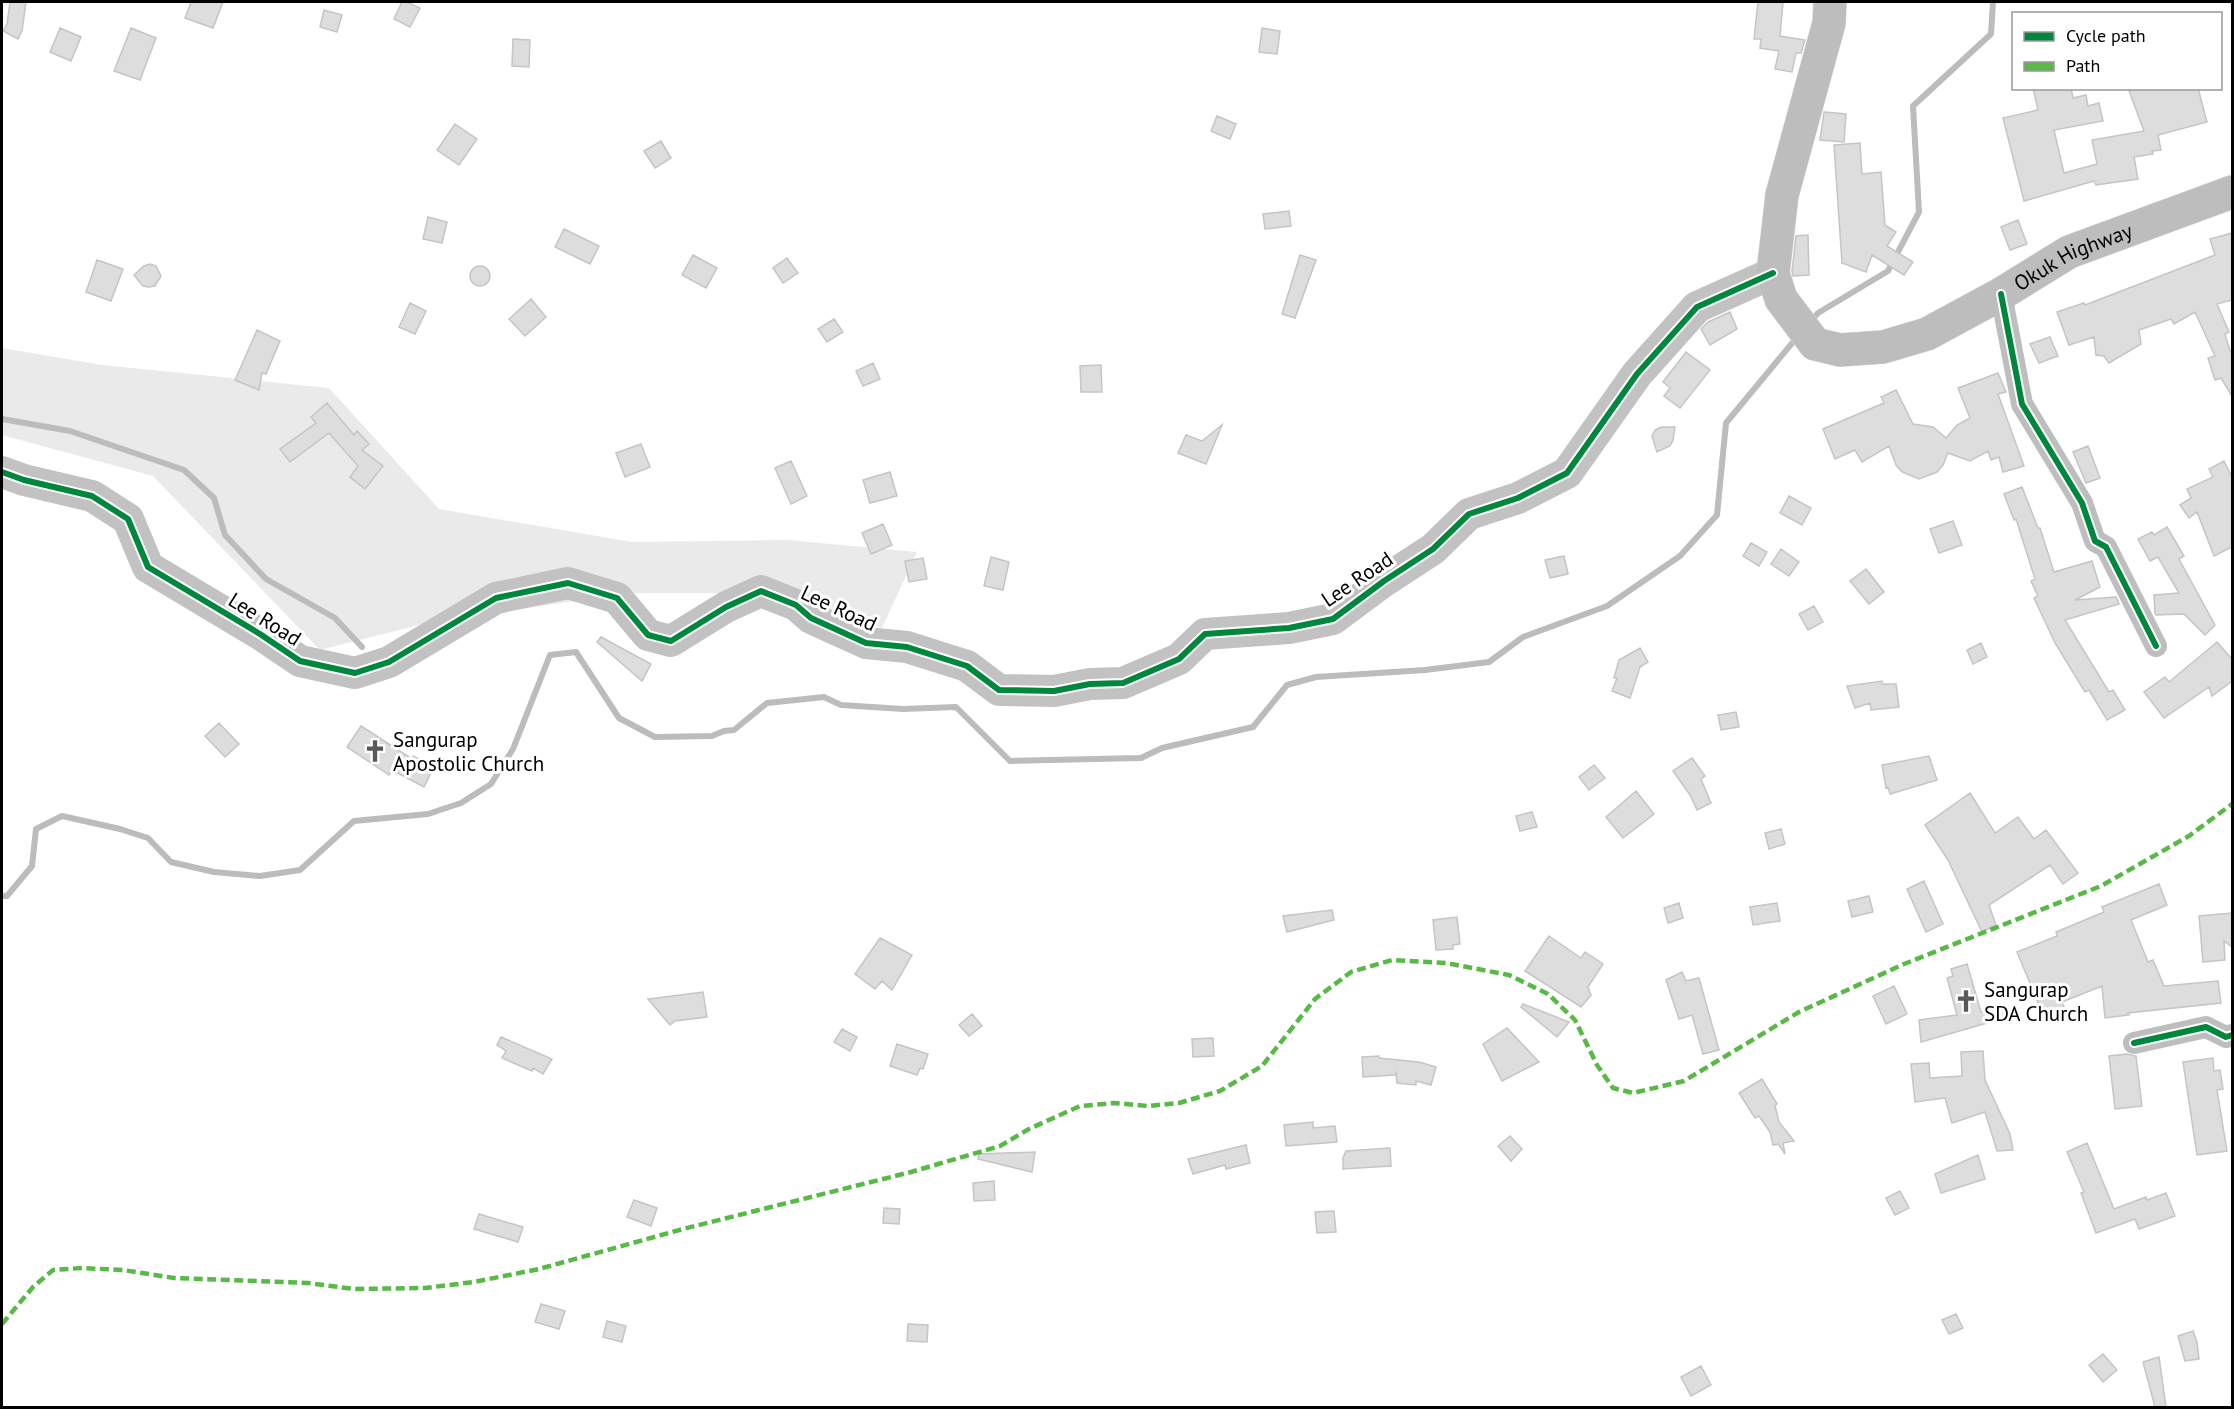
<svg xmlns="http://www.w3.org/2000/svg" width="2234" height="1409" font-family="'PT Sans',sans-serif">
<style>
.green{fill:#eaeaea}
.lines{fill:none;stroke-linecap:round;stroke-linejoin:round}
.stream{stroke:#bcbcbc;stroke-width:6}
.building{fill:#ddd;stroke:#c5c5c5;stroke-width:1.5}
.primary-casing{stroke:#dbdbdb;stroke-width:34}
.street{stroke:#bebebe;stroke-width:22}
.secondary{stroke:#c2c2c2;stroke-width:32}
.primary{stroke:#bdbdbd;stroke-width:33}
.quiet{stroke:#58b947;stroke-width:4.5;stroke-dasharray:9 4.5;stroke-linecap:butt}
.cycleway-casing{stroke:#fff;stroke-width:10}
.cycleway{stroke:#00873e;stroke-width:6}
.labels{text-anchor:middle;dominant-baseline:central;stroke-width:6;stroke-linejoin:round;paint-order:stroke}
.street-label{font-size:21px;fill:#000;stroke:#fff}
.poi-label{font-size:21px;fill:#000;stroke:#fff;text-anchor:start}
</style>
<rect width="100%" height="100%" fill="#fff"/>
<!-- green -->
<path class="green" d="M 2,348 L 102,365 L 329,388 L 439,509 L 632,542 L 787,540 L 917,552 L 882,628 L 738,593 L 630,593 L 431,622 L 320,650 L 153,476 L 2,435 Z"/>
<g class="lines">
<!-- stream -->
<path class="stream" d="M 1811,321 L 1818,313 L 1888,271 L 1919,212 L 1913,106 L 1991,34 L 1993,2
M 2,419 L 70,431 L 184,470 L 214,498 L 225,535 L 266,579 L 335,618 L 362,647
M 2,896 L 7,896 L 32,866 L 36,829 L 62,816 L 120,829 L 148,838 L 171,862 L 214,872 L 260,876 L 300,870 L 354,821 L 428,814 L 461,803 L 491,784 L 513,749 L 550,655 L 576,652 L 619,718 L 655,737 L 712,736 L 724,731 L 734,730 L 767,703 L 824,697 L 841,705 L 903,709 L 956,707 L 1010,761 L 1141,758 L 1162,748 L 1253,727 L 1287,685 L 1316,677 L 1425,670 L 1489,662 L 1523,637 L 1607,606 L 1680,556 L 1717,515 L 1726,423 L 1798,336"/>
</g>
<!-- building -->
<path class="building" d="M 10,2 L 26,2 L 22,31 L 18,39 L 3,31 L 7,24 Z
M 191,2 L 223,2 L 213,28 L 185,18 Z
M 402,2 L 407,2 L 420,8 L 410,27 L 394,19 Z
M 1758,2 L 1783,2 L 1780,36 L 1805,40 L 1801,53 L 1796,53 L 1792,72 L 1775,69 L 1779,51 L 1760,48 L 1761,39 L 1754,39 Z
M 324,10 L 342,15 L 337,32 L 320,27 Z
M 60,28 L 81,37 L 71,61 L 50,52 Z
M 131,28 L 156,38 L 140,80 L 114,71 Z
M 1262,28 L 1280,31 L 1277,54 L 1259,52 Z
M 513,39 L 530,40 L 529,67 L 512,66 Z
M 2033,88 L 2071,88 L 2073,98 L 2086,95 L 2088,106 L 2099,103 L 2103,121 L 2054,130 L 2064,173 L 2097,164 L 2092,140 L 2144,131 L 2128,88 L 2198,88 L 2207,122 L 2158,135 L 2161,150 L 2152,151 L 2153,154 L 2134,157 L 2138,179 L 2096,185 L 2094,181 L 2024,201 L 2003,118 L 2038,110 Z
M 1824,112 L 1846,114 L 1844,142 L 1820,140 Z
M 1217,116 L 1236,124 L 1230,139 L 1211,131 Z
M 455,124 L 477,139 L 459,165 L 437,150 Z
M 661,141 L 671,158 L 655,168 L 644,151 Z
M 1860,143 L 1862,174 L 1881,172 L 1885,225 L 1896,232 L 1887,246 L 1913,262 L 1904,275 L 1872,255 L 1866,272 L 1842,263 L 1834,145 Z
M 1289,211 L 1291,226 L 1265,229 L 1263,214 Z
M 428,217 L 447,222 L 442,243 L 423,239 Z
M 2018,220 L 2027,244 L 2010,250 L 2001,227 Z
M 564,229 L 599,246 L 590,264 L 555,247 Z
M 2232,233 L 2232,300 L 2217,304 L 2229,332 L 2225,334 L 2230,351 L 2232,351 L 2232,396 L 2221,378 L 2215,380 L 2208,358 L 2215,356 L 2195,312 L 2174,324 L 2171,319 L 2139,330 L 2141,344 L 2109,363 L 2104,356 L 2096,355 L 2094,337 L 2069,345 L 2057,312 L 2084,303 L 2085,305 L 2215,255 L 2210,239 Z
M 1808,235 L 1809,275 L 1793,276 L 1792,271 L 1796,236 Z
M 693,255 L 717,268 L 706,288 L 682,275 Z
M 1300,255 L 1316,260 L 1295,318 L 1282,314 Z
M 787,258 L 798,273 L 783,283 L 773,268 Z
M 97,260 L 123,269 L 111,301 L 86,292 Z
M 150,264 L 156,266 L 161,276 L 155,286 L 149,287 L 143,286 L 134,275 L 144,266 Z
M470 276a10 10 0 1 1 20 0a10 10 0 1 1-20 0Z
M 531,299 L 546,317 L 525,336 L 509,319 Z
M 410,303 L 426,311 L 415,334 L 399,327 Z
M 1730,312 L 1737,329 L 1710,345 L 1701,329 L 1708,322 Z
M 834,319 L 843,332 L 827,342 L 818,329 Z
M 257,330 L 280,341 L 266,374 L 262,373 L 259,390 L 235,380 Z
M 2050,337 L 2058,356 L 2039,363 L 2030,344 Z
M 1686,352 L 1710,370 L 1680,408 L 1664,396 L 1670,388 L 1663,382 Z
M 873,363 L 880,379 L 863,386 L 856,371 Z
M 1101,365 L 1102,392 L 1081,392 L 1080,366 Z
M 1998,373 L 2006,392 L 1998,394 L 2024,466 L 2003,472 L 1999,457 L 1991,460 L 1988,451 L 1970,461 L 1948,453 L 1943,465 L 1937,472 L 1919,479 L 1902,472 L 1896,465 L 1889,446 L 1862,462 L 1855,450 L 1835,459 L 1823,429 L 1884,403 L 1881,397 L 1896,390 L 1913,424 L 1933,427 L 1946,438 L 1957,425 L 1970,418 L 1958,388 Z
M 327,403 L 354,435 L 357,431 L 369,444 L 362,450 L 383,466 L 365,489 L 350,477 L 358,466 L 329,433 L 290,462 L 280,449 L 316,423 L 311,417 Z
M 1222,425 L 1206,464 L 1178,453 L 1186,435 L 1202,441 Z
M 1661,427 L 1675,427 L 1673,440 L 1670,446 L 1657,452 L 1652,436 L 1655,430 Z
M 641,444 L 650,467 L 625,477 L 616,453 Z
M 2088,446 L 2100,478 L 2086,483 L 2073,452 Z
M 791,461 L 807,496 L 791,504 L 775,468 Z
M 2224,461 L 2232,477 L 2232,547 L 2214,556 L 2197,512 L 2189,518 L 2180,505 L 2191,498 L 2187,489 L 2213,477 L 2209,469 Z
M 890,472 L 897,496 L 870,503 L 863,480 Z
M 2022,487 L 2038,528 L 2040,528 L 2054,572 L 2092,561 L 2100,587 L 2075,600 L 2116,597 L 2118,601 L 2119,604 L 2065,620 L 2109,692 L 2113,690 L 2125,710 L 2107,720 L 2089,690 L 2085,692 L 2055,643 L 2034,598 L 2038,596 L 2031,581 L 2035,579 L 2016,519 L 2014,520 L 2004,494 Z
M 1789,496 L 1811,508 L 1802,525 L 1780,513 Z
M 1953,521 L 1962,545 L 1939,553 L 1930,529 Z
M 883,524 L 892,545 L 871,554 L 862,533 Z
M 2167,527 L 2184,556 L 2179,559 L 2215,625 L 2205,635 L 2184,614 L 2156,615 L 2155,613 L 2154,595 L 2179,593 L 2158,557 L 2150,561 L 2138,539 L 2152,532 L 2154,535 Z
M 1751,543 L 1767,552 L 1759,566 L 1743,556 Z
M 1781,549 L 1799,562 L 1789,576 L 1771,564 Z
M 1564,556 L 1568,574 L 1550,578 L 1545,560 Z
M 991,557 L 1009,562 L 1003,590 L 984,586 Z
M 923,558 L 927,579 L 909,582 L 905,561 Z
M 1866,569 L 1884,592 L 1869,604 L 1850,581 Z
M 1814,606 L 1823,622 L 1808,630 L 1799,614 Z
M 601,637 L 651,664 L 642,681 L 597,642 Z
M 2217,642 L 2232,659 L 2232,681 L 2212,696 L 2209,687 L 2164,718 L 2144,692 L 2165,677 L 2169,682 Z
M 1981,643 L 1987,657 L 1973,664 L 1967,650 Z
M 1640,648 L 1648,662 L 1640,667 L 1630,698 L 1612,691 L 1617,678 L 1614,678 L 1619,660 Z
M 1882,681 L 1882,684 L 1896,684 L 1899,707 L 1871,710 L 1870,703 L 1855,708 L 1847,686 Z
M 1736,712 L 1739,727 L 1721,730 L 1718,715 Z
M 219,723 L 239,744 L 225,757 L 205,736 Z
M 361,726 L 412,759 L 413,756 L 434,767 L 424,787 L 392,770 L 389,775 L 347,747 Z
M 1929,756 L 1937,780 L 1890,794 L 1888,787 L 1886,788 L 1882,765 Z
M 1692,758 L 1705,776 L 1701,779 L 1711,803 L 1697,810 L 1690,795 L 1673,771 Z
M 1594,765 L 1605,778 L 1589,790 L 1579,777 Z
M 1636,791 L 1654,814 L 1623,838 L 1606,817 Z
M 1970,793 L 1995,833 L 2018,817 L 2034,839 L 2046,830 L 2078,873 L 2063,884 L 2050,865 L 1989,905 L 1996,925 L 1982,932 L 1948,860 L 1925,825 Z
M 1532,812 L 1537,827 L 1520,831 L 1516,816 Z
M 1781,829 L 1785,844 L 1769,849 L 1765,833 Z
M 1924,881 L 1943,924 L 1926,932 L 1907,889 Z
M 2159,884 L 2167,905 L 2131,920 L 2148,962 L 2153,960 L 2164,986 L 2218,981 L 2221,1003 L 2128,1013 L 2129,1015 L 2105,1018 L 2102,986 L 2062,1002 L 2067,1014 L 2046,1022 L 2017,952 L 2057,936 L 2056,932 L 2104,912 L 2102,907 Z
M 1869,896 L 1873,912 L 1852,917 L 1848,901 Z
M 1679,903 L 1683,918 L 1668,923 L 1664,908 Z
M 1777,903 L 1780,921 L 1753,925 L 1750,907 Z
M 1332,910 L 1334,920 L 1287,932 L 1283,916 Z
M 2232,913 L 2232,947 L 2224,941 L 2225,960 L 2203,962 L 2199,916 Z
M 1457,917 L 1460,944 L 1453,945 L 1453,949 L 1436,950 L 1433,920 Z
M 1549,936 L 1581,958 L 1585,952 L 1603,964 L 1588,987 L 1591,995 L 1581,1007 L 1525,971 Z
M 880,938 L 912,955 L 892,990 L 882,981 L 875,989 L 855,974 Z
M 1967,964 L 1981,1012 L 2003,1009 L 2005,1018 L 1921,1042 L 1919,1020 L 1957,1015 L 1947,978 L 1953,976 L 1951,969 Z
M 1682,972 L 1686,981 L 1699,978 L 1719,1050 L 1703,1054 L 1692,1015 L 1679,1019 L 1666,980 Z
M 1894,986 L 1907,1014 L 1886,1024 L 1873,996 Z
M 703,992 L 707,1017 L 675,1021 L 670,1025 L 648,999 Z
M 1523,1004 L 1569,1022 L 1557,1037 L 1521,1007 Z
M 972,1014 L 982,1026 L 969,1036 L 959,1025 Z
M 1507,1028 L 1539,1062 L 1502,1081 L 1483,1044 Z
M 842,1029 L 857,1037 L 850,1051 L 834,1042 Z
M 501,1037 L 552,1059 L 543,1074 L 533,1068 L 532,1071 L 502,1058 L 506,1051 L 497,1045 Z
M 1213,1038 L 1214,1056 L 1193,1057 L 1192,1039 Z
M 897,1044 L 928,1054 L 923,1069 L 920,1068 L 917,1075 L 890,1066 Z
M 1983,1051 L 1985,1080 L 2010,1134 L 2013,1150 L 1997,1151 L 1985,1112 L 1952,1123 L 1945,1098 L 1915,1102 L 1911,1064 L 1929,1063 L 1930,1078 L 1962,1076 L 1961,1052 Z
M 2127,1054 L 2136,1056 L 2142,1106 L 2115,1109 L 2109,1056 Z
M 1379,1056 L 1379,1058 L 1419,1062 L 1436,1067 L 1431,1085 L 1416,1081 L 1416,1085 L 1397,1083 L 1396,1073 L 1395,1075 L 1363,1077 L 1362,1057 Z
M 2213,1058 L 2214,1071 L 2220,1070 L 2223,1089 L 2217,1090 L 2227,1151 L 2197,1155 L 2183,1062 Z
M 1762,1079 L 1777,1104 L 1775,1106 L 1779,1122 L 1794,1141 L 1783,1143 L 1785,1154 L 1778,1144 L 1773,1145 L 1770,1132 L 1759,1116 L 1755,1118 L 1739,1093 Z
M 1313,1122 L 1313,1128 L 1335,1126 L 1337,1142 L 1286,1146 L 1284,1125 Z
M 1510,1136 L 1522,1149 L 1511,1161 L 1498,1146 Z
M 2087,1143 L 2114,1209 L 2146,1197 L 2147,1200 L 2166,1193 L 2175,1216 L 2139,1229 L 2135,1219 L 2096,1233 L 2081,1193 L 2084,1192 L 2067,1152 Z
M 1246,1145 L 1250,1163 L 1226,1169 L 1225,1165 L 1193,1174 L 1188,1159 Z
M 1390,1148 L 1391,1166 L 1343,1169 L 1343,1158 L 1346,1151 Z
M 1035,1152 L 1032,1172 L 978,1159 L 979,1154 Z
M 1978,1155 L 1985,1179 L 1941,1193 L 1935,1174 Z
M 994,1181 L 995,1200 L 974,1201 L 973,1183 Z
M 1900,1191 L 1909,1208 L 1895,1215 L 1886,1198 Z
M 634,1200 L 657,1208 L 651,1226 L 627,1217 Z
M 884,1208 L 900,1209 L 899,1224 L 883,1223 Z
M 1334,1211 L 1336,1232 L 1317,1233 L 1315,1212 Z
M 479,1214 L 523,1227 L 518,1242 L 474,1229 Z
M 541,1304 L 565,1311 L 559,1329 L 535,1322 Z
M 1956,1314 L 1963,1328 L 1949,1334 L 1942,1320 Z
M 607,1321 L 626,1326 L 622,1342 L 603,1337 Z
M 908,1324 L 928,1325 L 927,1342 L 907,1341 Z
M 2193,1331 L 2197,1342 L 2199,1359 L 2185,1361 L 2178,1336 Z
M 2103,1354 L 2117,1370 L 2103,1382 L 2089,1365 Z
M 2159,1357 L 2166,1407 L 2155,1407 L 2143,1362 Z
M 1701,1366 L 1711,1385 L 1691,1396 L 1681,1377 Z"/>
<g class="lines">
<!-- primary casing -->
<g class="primary-casing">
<g id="primary">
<path id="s1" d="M 1830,2 L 1829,23 L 1782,195 L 1773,273 L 1781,299 L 1815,344 L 1840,350 L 1883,347 L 1927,334 L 2001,294 L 2069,252 L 2232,192"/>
</g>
</g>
<!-- street -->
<path class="street" d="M 2001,294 L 2022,404 L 2082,503 L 2095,541 L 2106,547 L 2156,646
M 2134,1043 L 2206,1027 L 2226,1037 L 2232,1035"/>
<!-- secondary -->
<path class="secondary" d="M 2,472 L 24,480 L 92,496 L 128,519 L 148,567 L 260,634 L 300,661 L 355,673 L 389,662 L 496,598 L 568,583 L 617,598 L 648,635 L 671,641 L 726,607 L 761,591 L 796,605 L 811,618 L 866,643 L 907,647 L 967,666 L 999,690 L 1054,691 L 1090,684 L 1123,683 L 1179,659 L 1205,634 L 1289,628 L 1333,619 L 1384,581 L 1433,549 L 1469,514 L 1518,498 L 1567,473 L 1637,374 L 1697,307 L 1773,273"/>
<!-- primary -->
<use href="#primary" class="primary"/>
<!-- quiet -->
<path class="quiet" d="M 2,1324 L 33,1287 L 53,1270 L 82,1268 L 123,1270 L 174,1278 L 308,1283 L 354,1289 L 425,1288 L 474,1282 L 539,1269 L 683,1229 L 911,1172 L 1000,1146 L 1029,1129 L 1080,1106 L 1115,1103 L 1148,1106 L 1179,1103 L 1220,1091 L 1262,1066 L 1315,999 L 1351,972 L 1392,960 L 1446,963 L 1509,975 L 1548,994 L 1575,1020 L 1597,1065 L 1613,1088 L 1633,1093 L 1684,1081 L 1799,1012 L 1904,964 L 2101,886 L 2189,836 L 2232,804"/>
<!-- cycleway casing -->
<g class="cycleway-casing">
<path id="cycleway" d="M 2001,294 L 2022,404 L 2082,503 L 2095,541 L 2106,547 L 2156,646
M 2,472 L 24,480 L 92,496 L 128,519 L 148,567 L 260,634 L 300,661 L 355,673 L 389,662 L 496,598 L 568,583 L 617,598 L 648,635 L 671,641 L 726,607 L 761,591 L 796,605 L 811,618 L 866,643 L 907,647 L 967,666 L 999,690 L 1054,691 L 1090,684 L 1123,683 L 1179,659 L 1205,634 L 1289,628 L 1333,619 L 1384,581 L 1433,549 L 1469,514 L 1518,498 L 1567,473 L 1637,374 L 1697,307 L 1773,273
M 2134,1043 L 2206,1027 L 2226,1037 L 2232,1035"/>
</g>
<!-- cycleway -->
<use href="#cycleway" class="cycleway"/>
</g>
<!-- icons -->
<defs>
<g id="church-bare" transform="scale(1.8)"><path d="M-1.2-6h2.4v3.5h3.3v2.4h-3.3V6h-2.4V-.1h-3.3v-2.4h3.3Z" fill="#595959" stroke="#fff" stroke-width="2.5" paint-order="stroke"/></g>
</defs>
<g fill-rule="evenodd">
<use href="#church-bare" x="375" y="751"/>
<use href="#church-bare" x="1966" y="1001"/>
</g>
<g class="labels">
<!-- street labels -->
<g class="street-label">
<text stroke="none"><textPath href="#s1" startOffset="642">Okuk Highway</textPath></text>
<text transform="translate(1357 579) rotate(-34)">Lee Road</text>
<text transform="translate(839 608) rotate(25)">Lee Road</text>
<text transform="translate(265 619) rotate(32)">Lee Road</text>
</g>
<!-- poi labels -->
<g class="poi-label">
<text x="393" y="739">Sangurap<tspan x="393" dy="24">Apostolic Church</tspan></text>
<text x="1984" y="989">Sangurap<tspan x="1984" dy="24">SDA Church</tspan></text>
</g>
</g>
<!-- border -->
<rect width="2234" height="1409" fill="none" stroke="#000000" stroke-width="6"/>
<!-- legend -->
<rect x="2012" y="12" width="210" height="78" fill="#ffffff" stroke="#999999" stroke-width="1.5"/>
<rect x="2024" y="32" width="30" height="9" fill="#00873e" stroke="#999999" stroke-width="1.5"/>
<text x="2066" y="42" font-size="18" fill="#000000">Cycle path</text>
<rect x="2024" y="62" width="30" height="9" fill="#58b947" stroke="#999999" stroke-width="1.5"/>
<text x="2066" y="72" font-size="18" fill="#000000">Path</text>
</svg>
